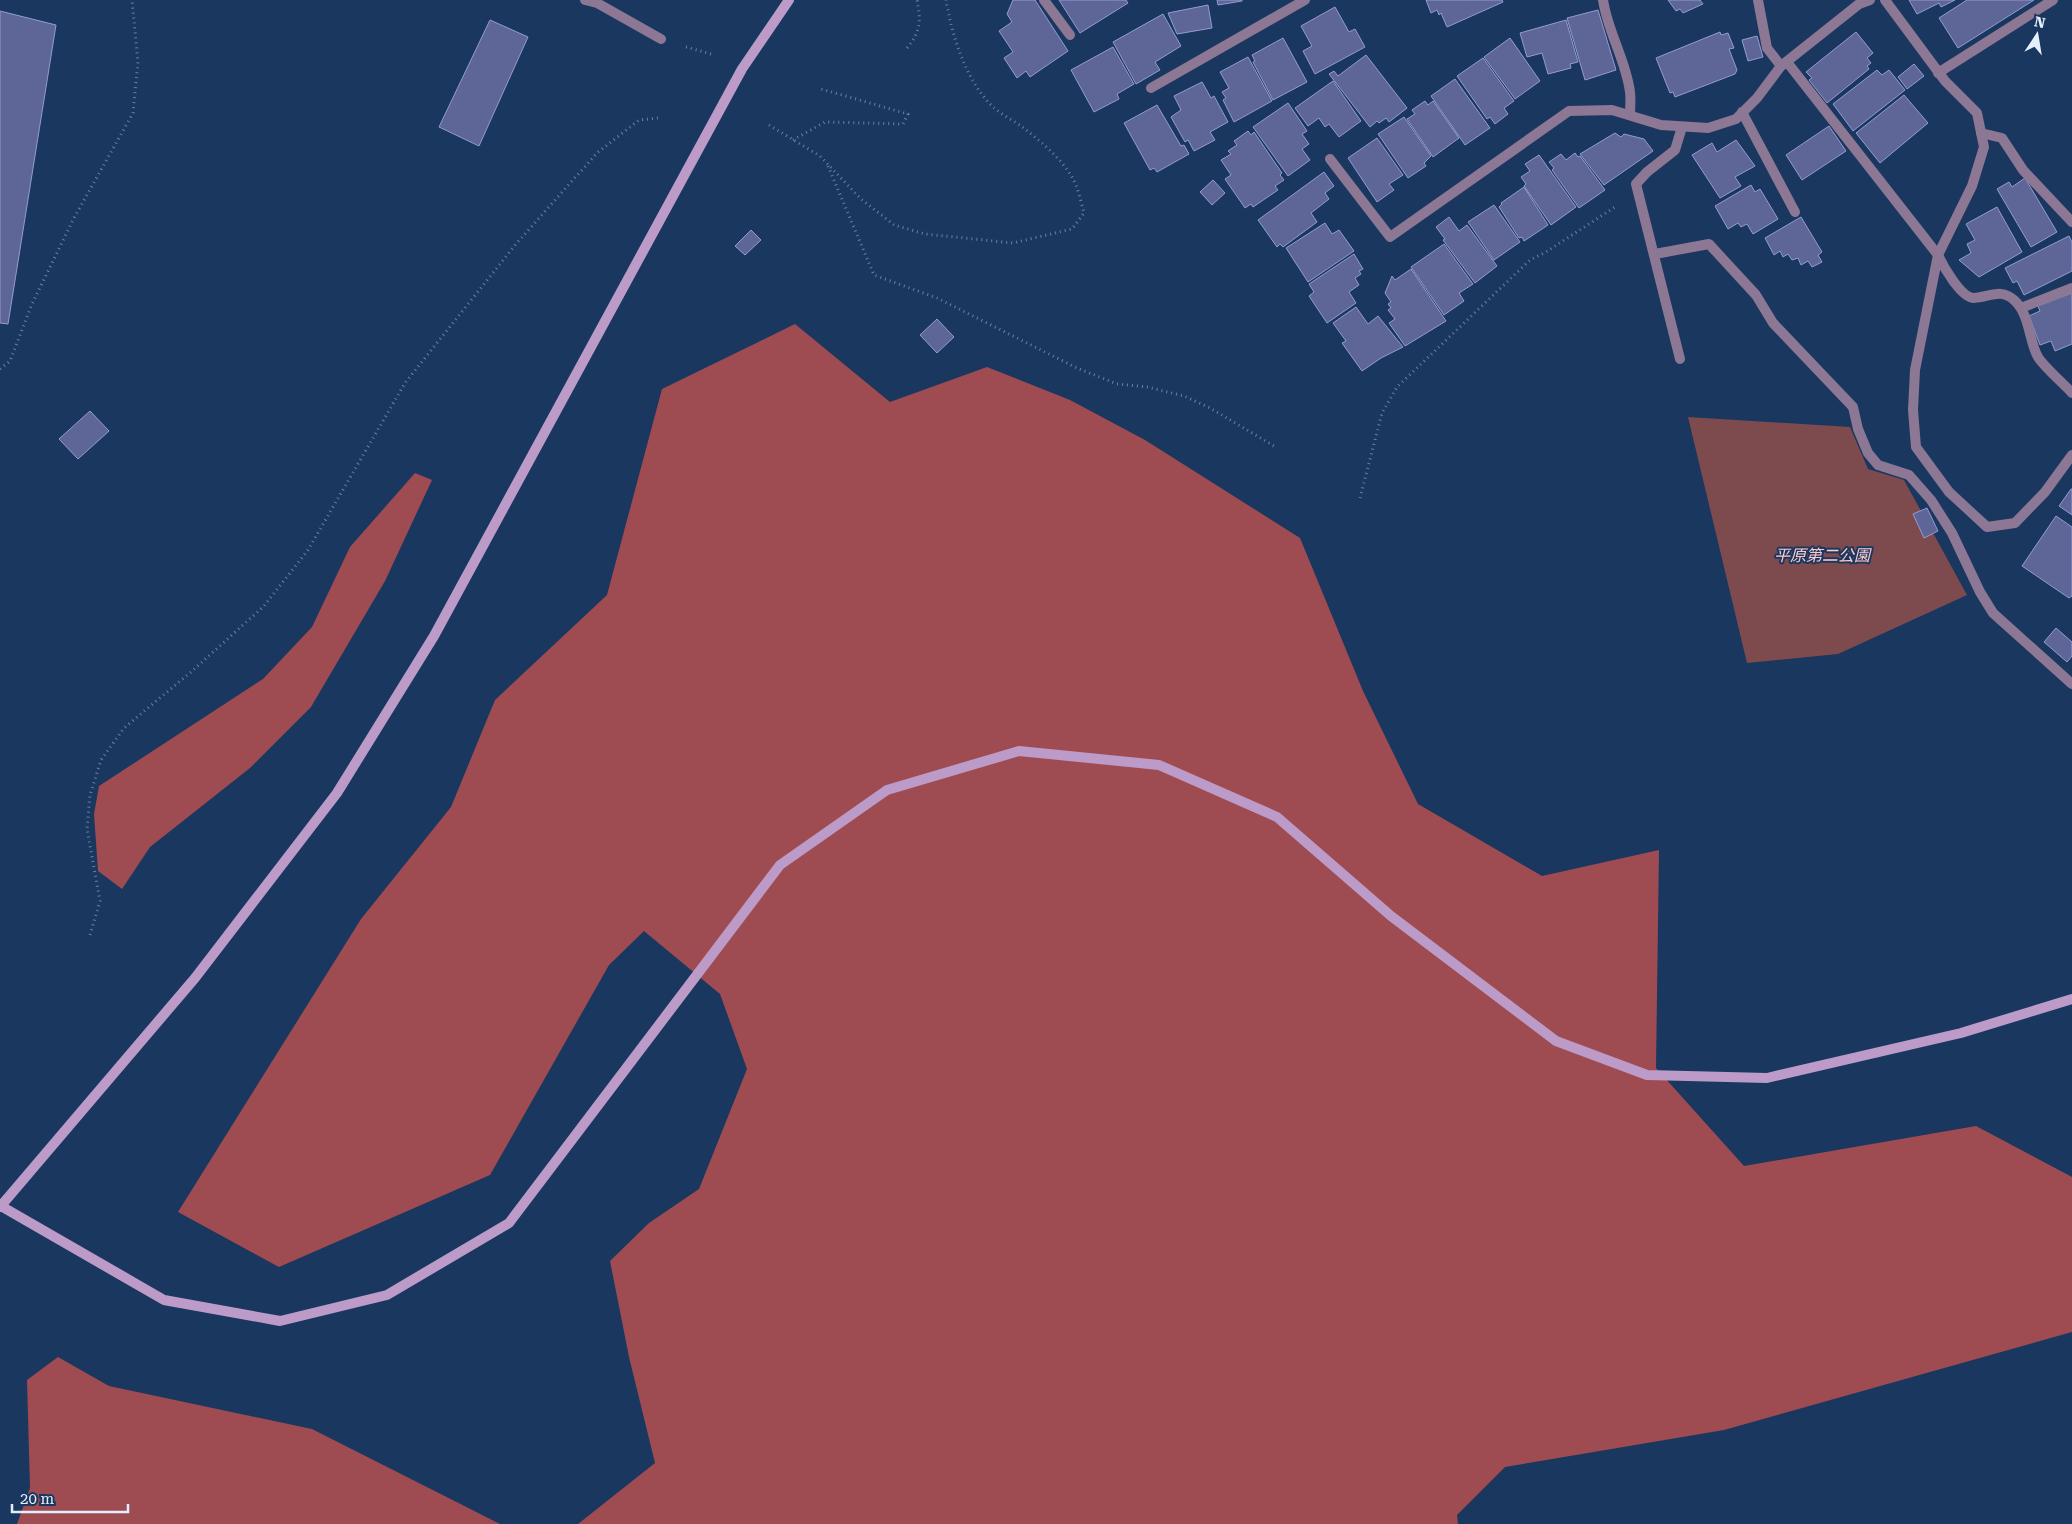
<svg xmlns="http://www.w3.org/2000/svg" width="2072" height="1524" font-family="'Roboto Serif','Noto Sans JP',serif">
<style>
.green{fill:#7d4b4d}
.forest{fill:#9e4c52}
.building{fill:#5e6597;stroke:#939cd2}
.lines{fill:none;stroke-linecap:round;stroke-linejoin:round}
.path{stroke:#6b819f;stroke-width:3;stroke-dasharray:1 4;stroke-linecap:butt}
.lane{stroke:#8c7794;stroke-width:10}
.street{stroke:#8c7794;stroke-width:10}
.secondary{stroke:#bc9bc8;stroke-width:10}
.labels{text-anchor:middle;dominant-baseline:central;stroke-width:4;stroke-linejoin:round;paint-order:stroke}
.park-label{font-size:16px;font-style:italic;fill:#fbcacb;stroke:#1a375f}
</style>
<rect width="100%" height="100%" fill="#1a375f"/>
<!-- green -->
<path class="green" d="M 1688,417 L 1850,427 L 1868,469 L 1904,480 L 1967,595 L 1838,654 L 1747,663 Z"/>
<!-- forest -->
<path class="forest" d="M 795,324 L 890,402 L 987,367 L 1070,400 L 1145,440 L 1300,538 L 1363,691 L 1418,804 L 1542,876 L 1659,850 L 1656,1068 L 1744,1166 L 1976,1126 L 2072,1177 L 2072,1332 L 1724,1430 L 1505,1467 L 1457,1515 L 1458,1524 L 578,1524 L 655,1463 L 629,1357 L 610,1261 L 649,1223 L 699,1189 L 747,1069 L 720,994 L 644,931 L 609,965 L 490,1175 L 279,1267 L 178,1212 L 361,919 L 451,807 L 495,700 L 607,595 L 662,389 Z
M 415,473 L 432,480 L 385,581 L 311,707 L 250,768 L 150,847 L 122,889 L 98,871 L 94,814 L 99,786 L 263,679 L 312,627 L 350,547 Z
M 58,1357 L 109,1386 L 312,1429 L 500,1524 L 17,1524 L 30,1488 L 27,1380 Z"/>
<!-- building -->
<path class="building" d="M 1013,0 L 1035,0 L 1068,51 L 1030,77 L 1026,71 L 1017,78 L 1004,58 L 1013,52 L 999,31 L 1012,22 L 1007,14 Z
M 1059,0 L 1126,0 L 1128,3 L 1080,33 Z
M 1217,0 L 1242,0 L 1242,1 L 1218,5 Z
M 1426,0 L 1502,0 L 1503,2 L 1447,27 L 1441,13 L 1439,15 L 1437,10 L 1431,13 Z
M 1668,0 L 1700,0 L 1703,4 L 1683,13 L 1680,9 L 1676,11 Z
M 1909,0 L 1955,0 L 1941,7 L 1939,3 L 1917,14 Z
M 1967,0 L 2034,0 L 1958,48 L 1939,18 Z
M 1208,5 L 1212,28 L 1177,34 L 1168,13 Z
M 1335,7 L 1349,32 L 1355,29 L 1365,47 L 1315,74 L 1303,51 L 1312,46 L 1301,26 Z
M 1598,10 L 1616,70 L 1585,80 L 1567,18 Z
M 0,11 L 56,25 L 8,324 L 0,323 Z
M 1163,14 L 1181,46 L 1155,62 L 1160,70 L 1136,84 L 1113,42 Z
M 490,20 L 528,37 L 479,146 L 439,127 Z
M 1566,20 L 1578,62 L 1570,64 L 1571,68 L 1548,74 L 1542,53 L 1527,57 L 1520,33 Z
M 1720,32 L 1721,35 L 1728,33 L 1734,48 L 1729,49 L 1737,70 L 1735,74 L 1675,97 L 1673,92 L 1670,93 L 1656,58 Z
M 1856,32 L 1873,53 L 1867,58 L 1871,63 L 1867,66 L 1869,69 L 1827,103 L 1809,80 L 1812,78 L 1806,72 Z
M 1757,36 L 1763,57 L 1748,61 L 1742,40 Z
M 1283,38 L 1307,82 L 1273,100 L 1253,62 L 1255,61 L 1252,55 Z
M 1510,38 L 1540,81 L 1515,99 L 1484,57 Z
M 1113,47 L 1134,84 L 1117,94 L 1119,99 L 1094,112 L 1071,70 Z
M 1366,55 L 1407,108 L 1389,122 L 1386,118 L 1379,123 L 1377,121 L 1370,127 L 1329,74 L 1334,71 L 1338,76 Z
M 1248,57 L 1272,101 L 1234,122 L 1223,100 L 1226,98 L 1222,92 L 1229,88 L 1220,72 Z
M 1483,58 L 1514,101 L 1504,108 L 1508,114 L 1495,124 L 1490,117 L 1487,119 L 1457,76 Z
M 1914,64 L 1924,76 L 1907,89 L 1898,77 Z
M 1877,70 L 1882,75 L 1889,70 L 1905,90 L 1853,131 L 1833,104 Z
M 1455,79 L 1490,128 L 1465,145 L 1431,96 Z
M 1333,81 L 1361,121 L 1339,137 L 1329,124 L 1325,127 L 1319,118 L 1308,126 L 1295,108 Z
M 1202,82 L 1211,98 L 1214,96 L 1228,122 L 1210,132 L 1215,140 L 1194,151 L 1188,140 L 1185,142 L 1171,117 L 1181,110 L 1174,96 Z
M 1904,95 L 1928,123 L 1880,163 L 1856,133 Z
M 1425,101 L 1428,105 L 1433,101 L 1459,138 L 1433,157 L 1407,119 L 1415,114 L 1412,110 Z
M 1288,103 L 1307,131 L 1302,134 L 1309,144 L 1302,149 L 1310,160 L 1288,176 L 1253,127 Z
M 1157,105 L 1181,146 L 1184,145 L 1189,154 L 1157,172 L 1154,168 L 1150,170 L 1124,123 Z
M 1404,117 L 1431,156 L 1424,163 L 1426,166 L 1408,178 L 1378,134 Z
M 1829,126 L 1846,151 L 1802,180 L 1786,155 Z
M 1248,131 L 1251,135 L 1254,132 L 1282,173 L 1280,175 L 1284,180 L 1275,186 L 1278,190 L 1253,207 L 1251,204 L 1245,208 L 1225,179 L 1231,175 L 1221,160 L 1231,154 L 1228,151 L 1237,145 L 1234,141 Z
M 1615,133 L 1621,137 L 1624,134 L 1644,139 L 1653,151 L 1604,185 L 1580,154 Z
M 1377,138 L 1403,175 L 1389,184 L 1394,190 L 1377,202 L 1348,158 Z
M 1736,140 L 1755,166 L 1735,177 L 1741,186 L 1720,198 L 1692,155 L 1712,143 L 1717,152 Z
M 1575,153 L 1578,157 L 1580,156 L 1605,190 L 1579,208 L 1552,170 L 1554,168 L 1549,162 L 1561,154 L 1566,160 Z
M 1539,155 L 1576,207 L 1551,225 L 1524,186 L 1526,184 L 1521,177 L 1530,171 L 1525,164 Z
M 1324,172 L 1334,186 L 1325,193 L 1329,199 L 1311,213 L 1317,222 L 1283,247 L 1280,244 L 1277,247 L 1258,220 Z
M 2025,178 L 2057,232 L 2031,247 L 1997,189 L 2009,182 L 2012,187 Z
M 1213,180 L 1225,193 L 1212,205 L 1200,192 Z
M 1751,185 L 1755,192 L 1760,189 L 1778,219 L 1753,234 L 1747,224 L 1741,227 L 1738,223 L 1728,229 L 1715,206 Z
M 1524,187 L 1548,225 L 1524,241 L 1522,237 L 1519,238 L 1499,207 L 1502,204 L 1501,203 Z
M 1494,205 L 1520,242 L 1494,260 L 1468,222 Z
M 1997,207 L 2022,252 L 1979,277 L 1959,260 L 1971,253 L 1967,244 L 1975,240 L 1966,224 Z
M 1449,217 L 1459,231 L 1467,225 L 1497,266 L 1475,283 L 1443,240 L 1445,239 L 1436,227 Z
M 1801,217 L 1822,252 L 1818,255 L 1822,262 L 1812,267 L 1808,261 L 1801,265 L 1798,258 L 1792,260 L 1788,254 L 1783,257 L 1780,251 L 1774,255 L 1765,238 Z
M 1325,223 L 1332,234 L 1339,230 L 1354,251 L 1308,282 L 1286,248 Z
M 751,230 L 761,240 L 745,255 L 735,246 Z
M 2069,236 L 2072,242 L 2072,271 L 2024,295 L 2017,281 L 2013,283 L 2005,268 Z
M 1444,244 L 1473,284 L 1459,293 L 1464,301 L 1444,315 L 1411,267 Z
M 1354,254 L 1363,269 L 1359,271 L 1361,274 L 1355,278 L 1359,285 L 1349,292 L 1356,303 L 1327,323 L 1309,296 L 1314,292 L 1309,284 Z
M 1411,269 L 1446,321 L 1405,346 L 1389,323 L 1395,319 L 1388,310 L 1391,308 L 1388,304 L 1391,302 L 1385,293 L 1392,276 L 1395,280 Z
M 2072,293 L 2072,344 L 2055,351 L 2051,341 L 2040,345 L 2029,316 L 2040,311 L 2038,306 Z
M 1356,307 L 1368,324 L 1378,316 L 1403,347 L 1381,358 L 1362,371 L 1342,343 L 1346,341 L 1333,323 Z
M 937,319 L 954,337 L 937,353 L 920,335 Z
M 90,411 L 109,431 L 78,459 L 59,439 Z
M 2071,489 L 2072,489 L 2072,515 L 2059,506 Z
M 1927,508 L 1938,531 L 1924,538 L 1913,514 Z
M 2056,516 L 2072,527 L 2072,596 L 2069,598 L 2022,566 Z
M 2056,628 L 2072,642 L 2072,656 L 2067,662 L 2044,642 Z"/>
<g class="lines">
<!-- path -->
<path class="path" d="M 686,47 L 711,54
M 907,48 C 921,31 921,21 917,0
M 769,125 L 820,156 L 861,199 L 894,225 L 925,234 L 1013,243 L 1072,229 L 1084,213 C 1081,202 1078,187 1072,177 C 1060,157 1039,140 1021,126 C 1012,120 1001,114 993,107 C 966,81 952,36 946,0
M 793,140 L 825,122 L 903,124 L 908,114 L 821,89
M 828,166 L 874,275 L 937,298 L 1077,368 L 1117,384 L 1147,387 L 1184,396 L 1210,408 L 1274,446
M 0,369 L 10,361 L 32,304 L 74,218 L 133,113 L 138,62 L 132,0
M 1360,498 L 1382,413 L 1397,387 L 1530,260 L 1546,252 L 1615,207
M 90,935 L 100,901 L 87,829 L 90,795 L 101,760 L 124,728 L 191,672 L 264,606 L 308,550 L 405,383 L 516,244 L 597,153 L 639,120 L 658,118"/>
<!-- lane -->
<path class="lane" d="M 1044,0 L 1070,35
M 1603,0 C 1608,33 1626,60 1630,92 C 1631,99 1630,108 1630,115
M 1758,0 L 1767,48 L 1781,66
M 1787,62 L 1938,255 C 1943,266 1961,298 1974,298 C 1990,297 2001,288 2014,300 C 2030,314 2029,342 2038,357 C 2044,367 2063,383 2072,393
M 1938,73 L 2053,0
M 1742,112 L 1795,212
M 1981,133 L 2002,138 L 2023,170 L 2072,222
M 1655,254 L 1709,244 L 1756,295 L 1773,323 L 1853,407 L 1858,429 L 1868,453 L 1878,465 L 1909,475 L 1931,500 L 1952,533 L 1980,592 L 1993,613 L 2072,684
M 2021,308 L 2072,288
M 1680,359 L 1636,184 L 1647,172 L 1675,150 L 1682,127"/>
<!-- street -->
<path class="street" d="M 585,0 L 597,3 L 661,39
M 1885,0 L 1945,81 L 1977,113 L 1984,147 L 1972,186 L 1938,255 L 1915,370 L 1913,410 L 1916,447 L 1949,492 L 1987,527 L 2015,523 L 2045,492 L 2072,455
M 1151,88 L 1305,0
M 1330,159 L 1390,237 L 1569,111 L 1612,110 L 1661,125 L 1708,128 L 1736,119 L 1757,98 L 1781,66 L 1859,4 L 1870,0"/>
<!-- secondary -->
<path class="secondary" d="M 1,1206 L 164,1300 L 280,1321 L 387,1295 L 509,1223 L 780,865 L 887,790 L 1019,751 L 1159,765 L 1277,817 L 1391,916 L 1556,1041 L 1647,1075 L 1767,1078 L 1961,1033 L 2072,999
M 0,1207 L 195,978 L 337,793 L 434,636 L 742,69 L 789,0"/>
</g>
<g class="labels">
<!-- park labels -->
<g class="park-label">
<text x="1822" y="555">平原第二公園</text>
</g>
</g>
<!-- north arrow -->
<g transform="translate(2037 35) rotate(12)" stroke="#1a375f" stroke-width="4" paint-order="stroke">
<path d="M0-4L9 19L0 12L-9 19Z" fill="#e4effe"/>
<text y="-8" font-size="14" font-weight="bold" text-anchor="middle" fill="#e4effe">N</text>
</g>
<!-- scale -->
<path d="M12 1504v8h116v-8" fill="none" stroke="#e4effe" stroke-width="2.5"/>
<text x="20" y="1504" font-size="15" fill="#e4effe" stroke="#1a375f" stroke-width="4" paint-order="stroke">20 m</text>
</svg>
